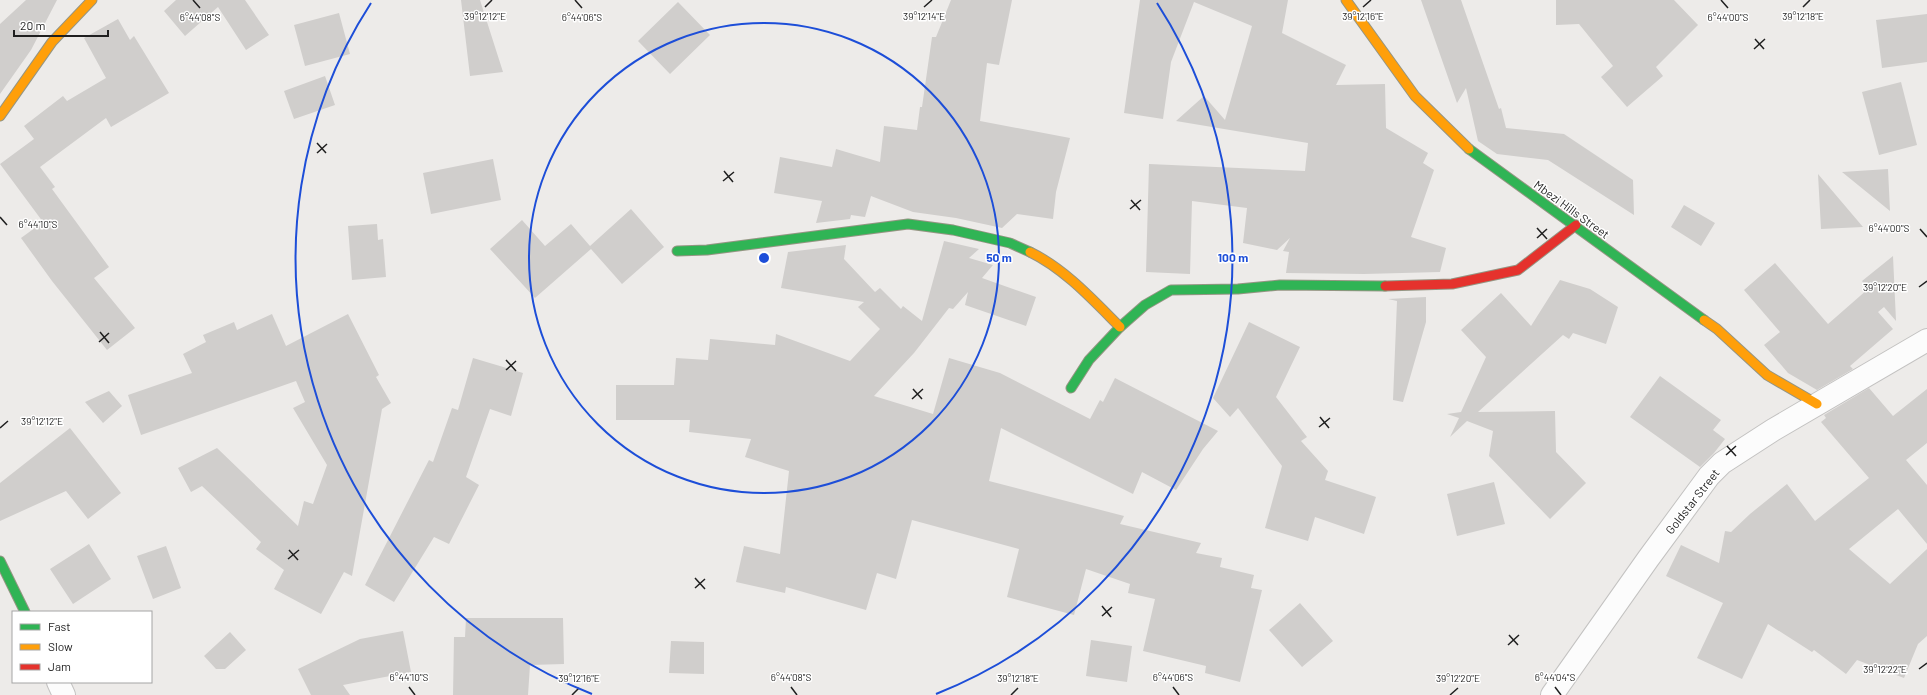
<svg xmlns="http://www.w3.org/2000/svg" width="1927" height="695" font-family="Barlow,sans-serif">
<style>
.building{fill:#d0cecc}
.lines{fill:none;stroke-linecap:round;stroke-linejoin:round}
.street-casing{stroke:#c3c2c1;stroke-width:24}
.fast-casing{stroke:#959583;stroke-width:11}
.slow-casing{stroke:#959583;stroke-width:11}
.jam-casing{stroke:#959583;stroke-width:11}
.street{stroke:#fcfcfc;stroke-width:22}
.fast{stroke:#30b455;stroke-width:9}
.slow{stroke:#ff9f0a;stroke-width:9}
.jam{stroke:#e5322d;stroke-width:9}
.ticks{fill:none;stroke:#1f1f1f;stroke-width:1.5}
.ring{fill:none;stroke:#1d4ed8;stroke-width:2}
.labels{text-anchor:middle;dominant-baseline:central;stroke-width:3;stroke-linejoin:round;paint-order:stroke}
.street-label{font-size:12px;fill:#1f1f1f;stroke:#fff}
.ticks-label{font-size:10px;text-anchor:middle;fill:#1f1f1f;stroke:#fff;stroke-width:3;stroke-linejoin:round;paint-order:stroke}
.centre{fill:#1d4ed8;stroke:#fff;stroke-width:2}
.ring-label{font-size:12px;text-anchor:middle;font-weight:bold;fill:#1d4ed8;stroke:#fff;stroke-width:3;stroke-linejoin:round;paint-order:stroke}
</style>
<rect width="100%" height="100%" fill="#edebe9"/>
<!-- building -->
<path class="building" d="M 26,0 L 57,0 L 31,50 L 0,94 L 0,24 Z
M 176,0 L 245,0 L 269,35 L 246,50 L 218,7 L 185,36 L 164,11 Z
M 461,0 L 480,0 L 503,72 L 470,76 Z
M 951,0 L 1012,0 L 999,65 L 987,63 L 980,121 L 1070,138 L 1056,192 L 1053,219 L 1017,214 L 1002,228 L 956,218 L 913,212 L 871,196 L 865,217 L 851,215 L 850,219 L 816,223 L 822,201 L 774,193 L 780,157 L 832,167 L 836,149 L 880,162 L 884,126 L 917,130 L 920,107 L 922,107 L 932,37 L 936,37 Z
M 1140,0 L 1288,0 L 1282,33 L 1346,65 L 1336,85 L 1385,84 L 1386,128 L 1428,153 L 1423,163 L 1434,170 L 1411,237 L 1446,248 L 1440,272 L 1364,274 L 1286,273 L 1289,252 L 1283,251 L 1290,238 L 1277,250 L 1243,243 L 1247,208 L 1192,201 L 1190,274 L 1146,272 L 1149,164 L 1305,171 L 1308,143 L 1176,121 L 1204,96 L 1225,120 L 1252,26 L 1194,2 L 1171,62 L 1163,119 L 1124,113 Z
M 1421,0 L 1461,0 L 1499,109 L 1501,108 L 1506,128 L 1564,134 L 1633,180 L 1634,215 L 1548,160 L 1497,154 L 1478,141 L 1466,88 L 1457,103 Z
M 1556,0 L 1674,0 L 1698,25 L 1656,67 L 1663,76 L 1627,107 L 1601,77 L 1613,66 L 1579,24 L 1556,25 Z
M 678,2 L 710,35 L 670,74 L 638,41 Z
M 339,13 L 350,54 L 305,66 L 294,25 Z
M 1927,14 L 1927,62 L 1882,68 L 1876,20 Z
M 118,19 L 130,40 L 134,36 L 169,93 L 111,127 L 106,118 L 40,167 L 55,187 L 52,189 L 109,267 L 94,278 L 135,328 L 107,350 L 52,281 L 21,238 L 43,222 L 0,164 L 34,139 L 24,126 L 63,96 L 67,101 L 106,78 L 84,38 Z
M 325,76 L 335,105 L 294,119 L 284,91 Z
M 1901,82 L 1917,145 L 1879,155 L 1862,92 Z
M 493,159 L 501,200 L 431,214 L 423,173 Z
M 1888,169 L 1890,211 L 1842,172 Z
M 1818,174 L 1863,227 L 1821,229 Z
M 1684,205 L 1715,223 L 1701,246 L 1671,227 Z
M 631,209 L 664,247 L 622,284 L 591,249 L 535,298 L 490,249 L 522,220 L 545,246 L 571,224 L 590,246 Z
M 377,224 L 378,240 L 383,239 L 386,277 L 352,280 L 348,226 Z
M 944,241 L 979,249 L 969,258 L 993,265 L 982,278 L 1036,297 L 1026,326 L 965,305 L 968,292 L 953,309 L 949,308 L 914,353 L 874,396 L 933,414 L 949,358 L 1000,373 L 1090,419 L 1100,400 L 1103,402 L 1115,378 L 1218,431 L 1203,449 L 1176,490 L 1142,472 L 1133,494 L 1001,428 L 989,481 L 1124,516 L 1120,524 L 1201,543 L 1196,553 L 1222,558 L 1220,567 L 1254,575 L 1251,588 L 1262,590 L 1240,682 L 1205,673 L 1206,666 L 1143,651 L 1155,599 L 1128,593 L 1130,584 L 1086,569 L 1074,615 L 1007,597 L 1019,549 L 912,520 L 896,579 L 877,573 L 866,610 L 786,587 L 785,593 L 736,582 L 744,546 L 780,554 L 789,471 L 745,457 L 751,439 L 689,432 L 690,420 L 616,420 L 616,385 L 674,385 L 676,358 L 708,360 L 710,339 L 775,345 L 776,334 L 850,361 L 880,329 L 858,307 L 864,302 L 781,288 L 788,252 L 846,245 L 844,259 L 875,292 L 880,288 L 901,309 L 903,306 L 922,321 Z
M 1893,256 L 1896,321 L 1884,307 L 1878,312 L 1893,329 L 1850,366 L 1853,369 L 1817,390 L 1788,373 L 1764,345 L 1780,332 L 1744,290 L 1775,263 L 1828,324 L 1868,289 L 1862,281 Z
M 1560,280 L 1590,289 L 1618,307 L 1606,344 L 1573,333 L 1569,339 L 1563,335 L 1478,412 L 1555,411 L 1556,452 L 1586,483 L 1550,519 L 1489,456 L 1493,431 L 1467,421 L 1450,437 L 1459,418 L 1447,414 L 1461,412 L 1486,357 L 1461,330 L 1501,293 L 1531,326 Z
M 1426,297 L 1426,322 L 1403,402 L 1393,400 L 1397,301 L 1388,299 Z
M 272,314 L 286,346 L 348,314 L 379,375 L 376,377 L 391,403 L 382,409 L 352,576 L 344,572 L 321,614 L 274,589 L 284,570 L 256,549 L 261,542 L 202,486 L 191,492 L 178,468 L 217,448 L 298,526 L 304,501 L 313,504 L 327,465 L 293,408 L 305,402 L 296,381 L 141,435 L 128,395 L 192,373 L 183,354 L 206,342 L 203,335 L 234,322 L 237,330 Z
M 1249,322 L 1300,347 L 1276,397 L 1307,437 L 1301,441 L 1328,471 L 1325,480 L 1376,497 L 1364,534 L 1315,517 L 1308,541 L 1265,528 L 1282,466 L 1238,408 L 1230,417 L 1213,398 Z
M 473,358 L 523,373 L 511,416 L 490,409 L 466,477 L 479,485 L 449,544 L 434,537 L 394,602 L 365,585 L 429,460 L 433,462 L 452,408 L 458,410 Z
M 1660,376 L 1721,420 L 1713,430 L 1725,439 L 1714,453 L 1700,467 L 1630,417 Z
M 1869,388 L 1893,416 L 1927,389 L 1927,443 L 1906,460 L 1927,485 L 1927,544 L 1898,509 L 1849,549 L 1890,584 L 1927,549 L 1927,636 L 1918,644 L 1904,678 L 1857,660 L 1846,674 L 1814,650 L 1812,652 L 1768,624 L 1742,679 L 1697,658 L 1723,603 L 1666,576 L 1681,545 L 1719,563 L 1725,531 L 1731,532 L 1750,514 L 1787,484 L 1815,521 L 1869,478 L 1821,422 L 1826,418 L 1824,415 Z
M 109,391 L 122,406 L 103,423 L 85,402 Z
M 70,428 L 121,493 L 88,519 L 66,491 L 0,521 L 0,483 Z
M 1494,482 L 1505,524 L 1457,536 L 1447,494 Z
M 89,544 L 111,579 L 73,604 L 50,569 Z
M 166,546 L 181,588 L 153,599 L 137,556 Z
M 1300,603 L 1333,641 L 1302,667 L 1269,630 Z
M 466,618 L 563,618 L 564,664 L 530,665 L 528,695 L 453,695 L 454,637 L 465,637 Z
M 403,631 L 411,672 L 343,685 L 350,695 L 311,695 L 298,669 L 360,639 Z
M 230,632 L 246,650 L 225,669 L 216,669 L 204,656 Z
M 1091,640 L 1132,646 L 1127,682 L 1086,676 Z
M 671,641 L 704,642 L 704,674 L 669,673 Z"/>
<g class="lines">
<!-- street casing -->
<g class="street-casing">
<path id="street" d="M 58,682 L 64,695
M 1552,695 L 1648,559 L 1709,476 L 1722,463 L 1773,430 L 1927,340"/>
</g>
<!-- fast casing -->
<g class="fast-casing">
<path id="fast" d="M 1469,149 L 1704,320
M 677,251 L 707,250 L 908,224 L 953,230 L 1010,243 L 1030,252
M 1071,388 L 1089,360 L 1120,327 L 1145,305 L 1171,290 L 1238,289 L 1280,285 L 1385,286
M 0,561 L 25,612"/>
</g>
<!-- slow casing -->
<g class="slow-casing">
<path id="slow" d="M 1346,0 L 1415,96 L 1469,149
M 0,116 L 52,42 L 92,0
M 1030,252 C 1065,269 1093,300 1120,327
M 1704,320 L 1717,329 L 1767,375 L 1817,404"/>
</g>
<!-- jam casing -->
<g class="jam-casing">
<path id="jam" d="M 1385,286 L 1452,284 L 1518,270 L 1576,225"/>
</g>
<!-- street -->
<use href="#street" class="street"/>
<!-- fast -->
<use href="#fast" class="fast"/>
<!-- slow -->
<use href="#slow" class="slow"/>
<!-- jam -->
<use href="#jam" class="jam"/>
</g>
<!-- ticks -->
<path class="ticks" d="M 193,0 L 200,8M 575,0 L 582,8M 1721,0 L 1728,8M 485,7 L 492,0M 924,7 L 932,0M 1363,7 L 1371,0M 1803,7 L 1810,0M 1755,39 L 1764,49M 1754,49 L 1765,39M 317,143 L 326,153M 317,153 L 327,144M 724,171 L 733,182M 723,181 L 734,172M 1131,200 L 1140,210M 1130,209 L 1141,200M 0,217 L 7,225M 1537,228 L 1547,239M 1920,229 L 1927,237M 1537,238 L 1547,229M 1919,287 L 1927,281M 100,332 L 109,343M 99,342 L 109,333M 506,360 L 516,371M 506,370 L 516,361M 913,389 L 922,399M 912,399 L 923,389M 1320,417 L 1329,428M 1319,427 L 1330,418M 0,428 L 8,421M 1727,446 L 1736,456M 1726,455 L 1736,446M 289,550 L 298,560M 288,559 L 299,550M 695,578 L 705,589M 695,588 L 705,579M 1102,606 L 1111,617M 1102,616 L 1112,607M 1509,635 L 1518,645M 1508,645 L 1519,635M 1919,669 L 1927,663M 409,687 L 415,695M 791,687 L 797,695M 1173,687 L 1179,695M 1555,687 L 1561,695M 572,695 L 579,688M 1011,695 L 1018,688M 1450,695 L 1458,688"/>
<!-- distance rings -->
<g class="ring">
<circle cx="764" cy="258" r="235"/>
<path d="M592 694A469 469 0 0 1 371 3M1157 3A469 469 0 0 1 936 694"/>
</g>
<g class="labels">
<!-- street labels -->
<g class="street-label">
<text transform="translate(1572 209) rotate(36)">Mbezi Hills Street</text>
<text transform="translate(1692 501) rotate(-52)">Goldstar Street</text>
</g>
</g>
<g class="ticks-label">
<text x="485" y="20">39°12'12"E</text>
<text x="924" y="20">39°12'14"E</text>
<text x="1363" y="20">39°12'16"E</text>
<text x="1803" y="20">39°12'18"E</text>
<text x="200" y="21">6°44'08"S</text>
<text x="582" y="21">6°44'06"S</text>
<text x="1728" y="21">6°44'00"S</text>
<text x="38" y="228">6°44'10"S</text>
<text x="1889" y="232">6°44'00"S</text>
<text x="1885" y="291">39°12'20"E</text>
<text x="42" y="425">39°12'12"E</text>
<text x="1885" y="673">39°12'22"E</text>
<text x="409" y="681">6°44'10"S</text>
<text x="791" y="681">6°44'08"S</text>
<text x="1173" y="681">6°44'06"S</text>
<text x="1555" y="681">6°44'04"S</text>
<text x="579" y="682">39°12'16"E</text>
<text x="1018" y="682">39°12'18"E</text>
<text x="1458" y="682">39°12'20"E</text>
</g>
<circle cx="764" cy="258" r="6" class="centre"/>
<g class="ring-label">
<text x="999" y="262">50 m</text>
<text x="1233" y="262">100 m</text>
</g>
<!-- legend -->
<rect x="12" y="611" width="140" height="72" fill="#ffffff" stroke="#a5a5a5"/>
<rect x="20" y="624" width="20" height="6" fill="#30b455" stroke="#a5a5a5"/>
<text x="48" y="631" font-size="12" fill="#1f1f1f">Fast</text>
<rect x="20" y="644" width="20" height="6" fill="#ff9f0a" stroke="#a5a5a5"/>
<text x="48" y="651" font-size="12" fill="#1f1f1f">Slow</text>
<rect x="20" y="664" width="20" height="6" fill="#e5322d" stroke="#a5a5a5"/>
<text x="48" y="671" font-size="12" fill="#1f1f1f">Jam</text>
<!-- scale -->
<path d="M14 30v6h94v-6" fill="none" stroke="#1f1f1f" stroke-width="2"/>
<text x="20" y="30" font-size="12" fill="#1f1f1f" stroke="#ffffff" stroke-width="3" paint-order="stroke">20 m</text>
</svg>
